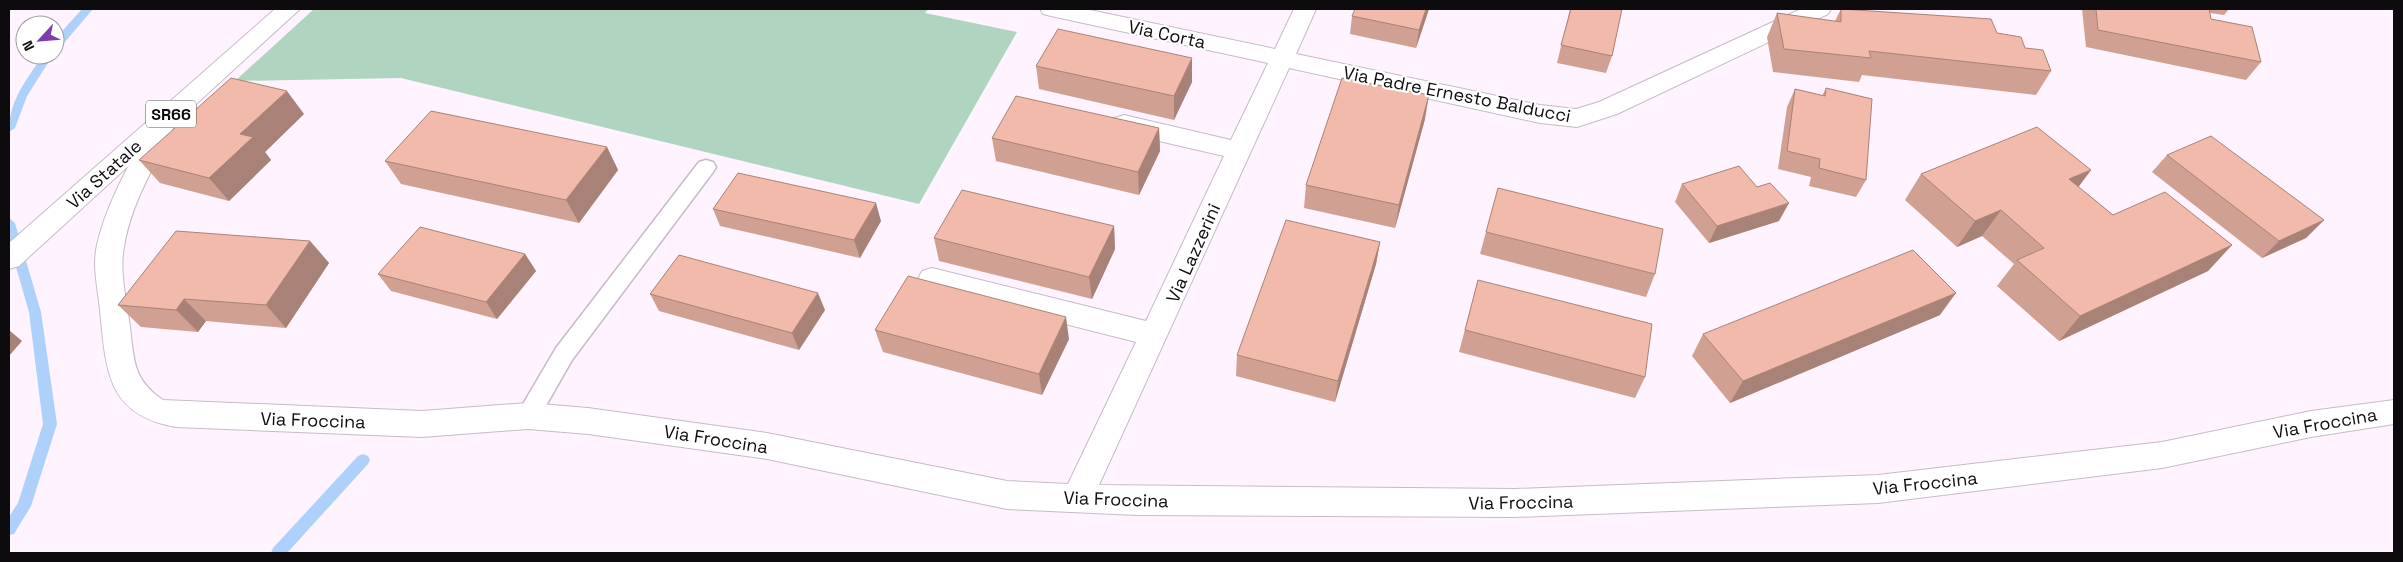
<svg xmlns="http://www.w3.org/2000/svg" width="2403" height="562" font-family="'Space Grotesk',sans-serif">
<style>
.green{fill:#afd5c0}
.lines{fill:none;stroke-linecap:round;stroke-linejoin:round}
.stream{fill:#add1fa;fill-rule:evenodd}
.lane-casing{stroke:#c6bbc6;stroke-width:3}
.street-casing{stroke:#c6bbc6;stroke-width:2}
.primary-casing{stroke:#c6bbc6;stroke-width:2}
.lane{fill:#fff;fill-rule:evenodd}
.street{fill:#fff;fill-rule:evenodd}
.primary{fill:#fff;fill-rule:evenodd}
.wall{fill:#d0a092}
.shaded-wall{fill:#a98277}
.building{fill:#f2baaa;stroke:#a98277}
.labels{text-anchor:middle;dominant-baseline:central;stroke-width:4.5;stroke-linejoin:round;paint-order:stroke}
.shield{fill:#fff;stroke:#565456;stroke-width:1}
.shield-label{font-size:16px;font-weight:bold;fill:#0e0b0e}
.street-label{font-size:18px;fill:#0e0b0e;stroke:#fff}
</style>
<rect width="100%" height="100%" fill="#fef3fe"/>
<!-- green -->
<path class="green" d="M 314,9 L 928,9 L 925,13 L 1017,32 L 919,204 L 401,78 L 235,81 Z"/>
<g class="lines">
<!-- stream -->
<path class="stream" d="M 82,9 L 93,9 L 59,49 L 55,50 L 55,39 Z
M 43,55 L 53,55 L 27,96 L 15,128 L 9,132 C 9,100 26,81 43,55 Z
M 9,218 L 15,223 L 41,312 L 57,424 L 31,506 L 14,534 L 9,535 L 9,517 L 18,503 L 43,424 L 29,312 L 9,243 Z
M 363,454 L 368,456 L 370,460 L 368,464 L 287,553 L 271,553 L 273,548 L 358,456 Z"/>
<!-- lane casing -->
<g class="lane-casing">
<path id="lane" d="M 706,160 L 713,162 L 716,167 L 713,172 L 572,360 L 536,423 L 528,426 L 520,423 L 516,416 L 556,348 L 699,162 Z"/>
</g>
<!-- street casing -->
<g class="street-casing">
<path id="street" d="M 1040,9 L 1085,9 L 1275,49 L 1294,9 L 1316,9 L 1296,54 L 1540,105 L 1576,109 L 1599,102 L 1801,9 L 1831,9 L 1828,14 L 1617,114 L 1577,127 L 1540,123 L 1289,68 L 1099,485 L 1515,489 L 1878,475 L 2162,442 L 2311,411 L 2394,400 L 2394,424 L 2311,437 L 2162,468 L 1878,503 L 1515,517 L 1137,515 L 1007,509 L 767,459 L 588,434 L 528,429 L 422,437 L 176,427 C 106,415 106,369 100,310 C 98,289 92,266 97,245 C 107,201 132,160 153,120 L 156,114 L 165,111 L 174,114 L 177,120 C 158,160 131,202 124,247 C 119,272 127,301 130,327 C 134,360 133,380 163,400 L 422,411 L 528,403 L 588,408 L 767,433 L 1007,481 L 1068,484 L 1136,342 L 932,290 L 922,287 L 918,279 L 922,271 L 932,268 L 1146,321 L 1224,156 L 1124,133 L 1115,130 L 1112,124 L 1115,118 L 1124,115 L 1231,140 L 1268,63 L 1051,16 L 1043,14 Z"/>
</g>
<!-- primary casing -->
<g class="primary-casing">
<path id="primary" d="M 275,9 L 300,9 L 19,266 L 9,269 L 9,243 Z"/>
</g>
<!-- lane -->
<use href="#lane" class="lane"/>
<!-- street -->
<use href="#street" class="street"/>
<!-- primary -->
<use href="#primary" class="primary"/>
</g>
<!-- wall -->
<path class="wall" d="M 1429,9 L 1416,48 L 1350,34 L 1352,16 Z
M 1570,9 L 1622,9 L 1612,56 L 1606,73 L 1557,63 Z
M 1841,9 L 1997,33 L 2025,48 L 2051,71 L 2036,95 L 1862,75 L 1859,82 L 1773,72 L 1767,37 L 1777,13 L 1835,21 Z
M 2082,9 L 2229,9 L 2224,15 L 2210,13 L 2211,19 L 2261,62 L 2246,80 L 2086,47 Z
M 1036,66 L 1192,82 L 1174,120 L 1039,89 Z
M 1826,88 L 1866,180 L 1856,197 L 1809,186 L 1811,177 L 1778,169 L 1787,107 L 1795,89 L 1822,96 Z
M 304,114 L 265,152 L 271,160 L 229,201 L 160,183 L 139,160 Z
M 1425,119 L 1395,228 L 1304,208 L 1306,185 Z
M 1159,128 L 1160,151 L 1139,195 L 996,161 L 992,138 Z
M 607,147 L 618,170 L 579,223 L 401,184 L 385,161 Z
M 2167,155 L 2324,220 L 2306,238 L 2262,258 L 2152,172 Z
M 2091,170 L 2078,187 L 2113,215 L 2232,245 L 2208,271 L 2059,341 L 1997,286 L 2014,264 L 1982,236 L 1957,247 L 1905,200 L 1921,174 Z
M 1682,184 L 1779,221 L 1709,243 L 1675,202 Z
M 713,209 L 881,221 L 860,258 L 720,226 Z
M 1114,226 L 1115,249 L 1092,299 L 939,261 L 934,238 Z
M 1486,232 L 1655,274 L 1646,297 L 1480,254 Z
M 310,241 L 329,263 L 286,328 L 206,321 L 198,332 L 141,327 L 118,305 Z
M 1380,242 L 1376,264 L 1335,402 L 1236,376 L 1237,355 Z
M 525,254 L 536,271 L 497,319 L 391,291 L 378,274 Z
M 1478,280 L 1645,377 L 1635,398 L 1459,352 Z
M 650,294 L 825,310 L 799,350 L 659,311 Z
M 1940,315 L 1730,403 L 1692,356 L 1703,334 Z
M 875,330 L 1069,339 L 1042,395 L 883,352 Z"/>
<!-- shaded-wall -->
<path class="shaded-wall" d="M 1426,9 L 1429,9 L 1416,48 L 1419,30 Z
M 1192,58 L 1192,82 L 1174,120 L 1174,96 Z
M 287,91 L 304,114 L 265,152 L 271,160 L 229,201 L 209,178 L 240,134 Z
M 1429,95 L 1425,119 L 1395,228 L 1399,205 Z
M 1159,128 L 1160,151 L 1139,195 L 1138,172 Z
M 607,147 L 618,170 L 579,223 L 566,200 Z
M 2091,170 L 2071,197 L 2069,179 Z
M 876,203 L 881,221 L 860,258 L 854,240 Z
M 1789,203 L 1779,221 L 1709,243 L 1717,226 Z
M 2001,210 L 1982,236 L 1957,247 L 1975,221 Z
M 2324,220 L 2306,238 L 2262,258 L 2279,241 Z
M 1114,226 L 1115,249 L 1092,299 L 1089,277 Z
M 310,241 L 329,263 L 286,328 L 266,305 Z
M 1380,242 L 1376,264 L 1335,402 L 1338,381 Z
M 2232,245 L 2208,271 L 2059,341 L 2080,316 Z
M 525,254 L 536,271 L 497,319 L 486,302 Z
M 818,293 L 825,310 L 799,350 L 792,333 Z
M 1956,293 L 1940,315 L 1730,403 L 1743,381 Z
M 184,299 L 206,321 L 198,332 L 176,310 Z
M 1066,317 L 1069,339 L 1042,395 L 1039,374 Z
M 9,330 L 22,341 L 9,356 Z"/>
<!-- building -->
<path class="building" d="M 1355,9 L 1426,9 L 1419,30 L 1352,16 Z
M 1571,9 L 1622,9 L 1612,56 L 1561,45 Z
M 1841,9 L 1991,19 L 1997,33 L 2021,37 L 2025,48 L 2043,50 L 2051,71 L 1869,51 L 1871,58 L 1784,49 L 1777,13 L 1841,22 Z
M 2096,9 L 2209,9 L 2211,19 L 2252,27 L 2261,62 L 2098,30 Z
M 1058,29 L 1192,58 L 1174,96 L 1036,66 Z
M 231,78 L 287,91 L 240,134 L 253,137 L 209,178 L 139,160 Z
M 1342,78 L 1429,95 L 1399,205 L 1306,185 Z
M 1826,88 L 1872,99 L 1866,180 L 1819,168 L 1820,159 L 1787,151 L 1795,89 L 1825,96 Z
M 1016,96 L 1159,128 L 1138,172 L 992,138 Z
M 431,111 L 607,147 L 566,200 L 385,161 Z
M 2037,127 L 2091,170 L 2069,179 L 2113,215 L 2165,192 L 2232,245 L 2080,316 L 2017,260 L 2044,248 L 2001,210 L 1975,221 L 1921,174 Z
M 2211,136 L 2324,220 L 2279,241 L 2167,155 Z
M 1739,166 L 1757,187 L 1770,183 L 1789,203 L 1717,226 L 1682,184 Z
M 738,173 L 876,203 L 854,240 L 713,209 Z
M 1498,188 L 1663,229 L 1655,274 L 1486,232 Z
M 962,190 L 1114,226 L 1089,277 L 934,238 Z
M 1286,220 L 1380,242 L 1338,381 L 1237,355 Z
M 420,227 L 525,254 L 486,302 L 378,274 Z
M 176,231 L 310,241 L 266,305 L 184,299 L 176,310 L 118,305 Z
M 1913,250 L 1956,293 L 1743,381 L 1703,334 Z
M 679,255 L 818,293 L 792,333 L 650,294 Z
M 908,276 L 1066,317 L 1039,374 L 875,330 Z
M 1478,280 L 1652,324 L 1645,377 L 1465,330 Z"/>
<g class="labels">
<!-- shield labels -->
<rect class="shield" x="146" y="100.5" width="50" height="27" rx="4"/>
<g class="shield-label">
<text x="171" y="114">SR66</text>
</g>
<!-- street labels -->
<g class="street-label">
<text transform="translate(1167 34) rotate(12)">Via Corta</text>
<text transform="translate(1457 94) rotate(11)">Via Padre Ernesto Balducci</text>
<text transform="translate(104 174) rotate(-42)">Via Statale</text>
<text transform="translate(1193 253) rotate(-66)">Via Lazzerini</text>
<text transform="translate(313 420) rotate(2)">Via Froccina</text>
<text transform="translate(2325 423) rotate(-10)">Via Froccina</text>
<text transform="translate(716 439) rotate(9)">Via Froccina</text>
<text transform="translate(1925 483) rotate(-6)">Via Froccina</text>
<text transform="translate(1116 499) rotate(2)">Via Froccina</text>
<text transform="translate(1521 502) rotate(-1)">Via Froccina</text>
</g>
</g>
<!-- border -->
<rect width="2403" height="562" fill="none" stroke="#0e0b0e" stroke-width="20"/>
<!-- north arrow -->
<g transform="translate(40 40) rotate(244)"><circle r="24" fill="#ffffff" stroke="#9f9d9f"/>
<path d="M0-4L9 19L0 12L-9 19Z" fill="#7e3cb0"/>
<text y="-8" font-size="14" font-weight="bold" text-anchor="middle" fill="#0e0b0e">N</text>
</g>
</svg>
